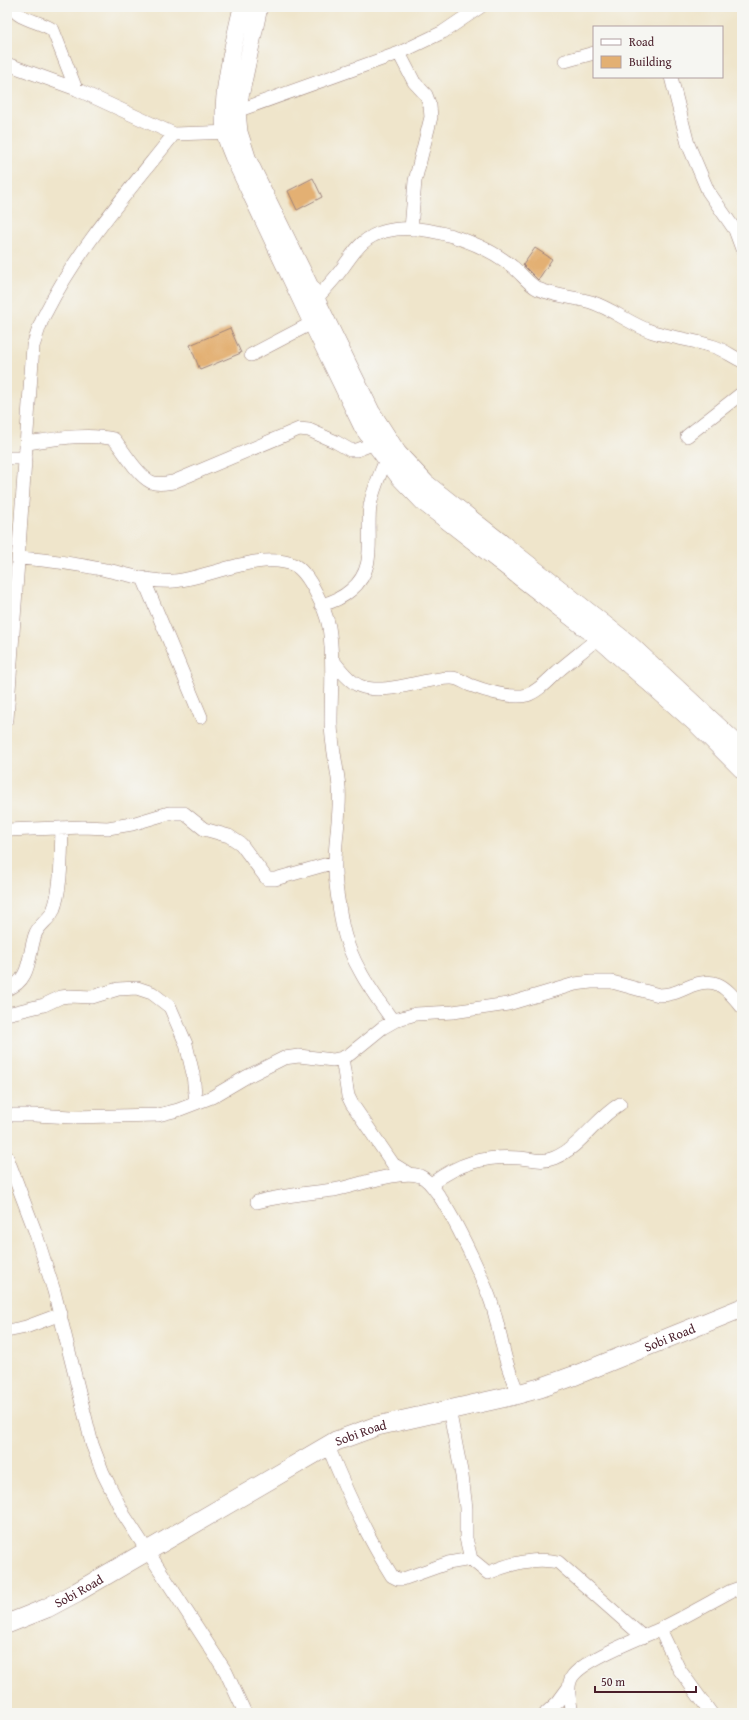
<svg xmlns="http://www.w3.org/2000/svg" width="749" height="1720" font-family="'Gentium Book Plus',serif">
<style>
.building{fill:#e3b073}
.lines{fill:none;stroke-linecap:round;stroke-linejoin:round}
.minor-casing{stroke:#9c827b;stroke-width:14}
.major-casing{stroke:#9c827b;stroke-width:18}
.highway-casing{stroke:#9c827b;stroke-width:20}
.minor{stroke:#fff;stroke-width:13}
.major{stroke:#fff;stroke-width:17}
.highway{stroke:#fff;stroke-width:19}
.labels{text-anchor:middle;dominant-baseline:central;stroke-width:3.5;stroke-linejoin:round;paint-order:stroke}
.street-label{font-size:13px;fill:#4a1f2b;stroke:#f6f6f2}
</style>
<rect width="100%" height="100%" fill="#f6f6f2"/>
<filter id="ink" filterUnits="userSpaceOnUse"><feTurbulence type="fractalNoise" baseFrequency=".025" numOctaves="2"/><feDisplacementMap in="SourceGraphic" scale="8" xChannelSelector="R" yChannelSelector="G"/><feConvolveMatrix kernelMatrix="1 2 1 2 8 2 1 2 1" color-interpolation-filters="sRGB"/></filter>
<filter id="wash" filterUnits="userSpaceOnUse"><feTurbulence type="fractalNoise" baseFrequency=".012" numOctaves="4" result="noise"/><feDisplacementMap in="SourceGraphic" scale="16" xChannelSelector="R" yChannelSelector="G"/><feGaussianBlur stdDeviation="0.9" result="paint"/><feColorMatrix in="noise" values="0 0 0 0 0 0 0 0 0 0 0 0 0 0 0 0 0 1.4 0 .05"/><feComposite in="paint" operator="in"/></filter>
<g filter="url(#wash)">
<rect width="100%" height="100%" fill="#efe5cb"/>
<g id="blocks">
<!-- building -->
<path class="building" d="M 313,178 L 322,197 L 297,210 L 288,191 Z
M 535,248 L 552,259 L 538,280 L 523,265 Z
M 230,328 L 241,353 L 200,370 L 190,345 Z"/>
</g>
</g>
<g filter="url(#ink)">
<use href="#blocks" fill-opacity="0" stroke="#9c827b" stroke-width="1"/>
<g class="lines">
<!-- minor casing -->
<g class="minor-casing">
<path id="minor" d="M 12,7 C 18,20 41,21 53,30 L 76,89
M 399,53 L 414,82 L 426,95 L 430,106 L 431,117 L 415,181 L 411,229
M 565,61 L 594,53
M 7,64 L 76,89 L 174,134 L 233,132
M 671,77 L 688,144 L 708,191 L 735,230 L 742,249
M 237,111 L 399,53 L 443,32 L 480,7
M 316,299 C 323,291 331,283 338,274 C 353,255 360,237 386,231 C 424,221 484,243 513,267 C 522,274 528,284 538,289 C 555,296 573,297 591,302 C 613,309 631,325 653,332 C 674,338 695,340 715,347 C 724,350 733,357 742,361
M 251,355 L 312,323
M 687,436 L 742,393
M 27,443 C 55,439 86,433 114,439 C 124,451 137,475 151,482 C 158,485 166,483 173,482 L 299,429 L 309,430 L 336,442 L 350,450 L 357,450 L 375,443
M 7,458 L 26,458
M 19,558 C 49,560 77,564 106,570 C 128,574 152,583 174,581 C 207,578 263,550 294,565 C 309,572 326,611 329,627 C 334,658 331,691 331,722 C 331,744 337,765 339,787 C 341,812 335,837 335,863 C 334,883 339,904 342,924 C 349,960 372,992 393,1021
M 143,578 L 201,717
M 321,605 C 333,602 342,598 351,590 C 378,568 366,536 370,506 C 373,489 380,475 386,459
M 332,659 C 339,668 349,682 360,686 C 386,696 423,678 451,678 C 459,678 463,682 470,685 C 486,691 510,699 527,695 C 539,691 549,679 558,671 C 571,660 585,649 598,638
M 7,719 L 33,346 C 37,335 40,322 46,312 C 79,247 129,191 174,134
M 7,830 L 83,827 L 108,828 L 132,824 L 169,813 L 184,813 L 204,829 L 229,836 L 241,844 L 267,879 L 275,879 L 335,862
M 7,989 C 31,981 28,956 35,935 C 38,925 49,920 53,911 C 62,889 61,852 62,828
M 7,1014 L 44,1005 L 61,997 L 69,996 L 92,997 L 118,989 L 137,988 L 152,993 L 170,1007 L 186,1044 L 193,1074 L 196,1103
M 342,1058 L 348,1096 L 352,1104 L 393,1164 L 409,1174
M 7,1115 L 34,1115 L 72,1117 L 158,1115 L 178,1110 L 212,1097 L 246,1077 L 284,1058 L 299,1056 L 333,1060 L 342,1058 L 350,1054 L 382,1028 L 398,1019 L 416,1014 L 453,1012 L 508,1004 L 575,984 L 591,982 L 612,982 L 659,995 C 670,995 677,992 686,988 C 715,975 724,985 742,1007
M 7,1157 L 35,1231 L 54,1291 L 92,1444 L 103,1473 L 124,1515 L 226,1672 L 245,1713
M 431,1184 C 459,1163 486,1155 520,1158 C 532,1159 542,1163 554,1158 C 581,1147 595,1119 620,1104
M 257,1202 C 282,1195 308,1193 334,1190 C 356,1186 400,1169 420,1176 C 441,1184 480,1273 489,1296 C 497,1316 500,1339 506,1360 C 509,1371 514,1383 518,1394
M 7,1331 L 26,1327 L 61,1314
M 449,1409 L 462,1476 L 466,1508 L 466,1538 L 471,1559
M 328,1446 C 346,1491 366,1535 392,1576 L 398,1579 L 403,1579 L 448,1563 L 471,1559 L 488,1573 C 509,1564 536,1557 558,1562 L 643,1637
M 660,1629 L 679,1669 L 711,1713
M 546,1713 L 558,1702 L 569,1687
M 572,1713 C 570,1702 566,1687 572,1677 C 583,1660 638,1639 658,1630 C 683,1618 707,1604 731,1591 L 742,1587"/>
</g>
<!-- major casing -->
<g class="major-casing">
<path id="major" d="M 242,7 C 234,43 220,96 225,132 C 226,140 230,148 233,156 L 312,323 L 363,428 L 399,477 L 424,503 L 598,638 L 697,725 L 742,770
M 259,7 L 237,111 L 239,132 L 248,160 L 371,411 L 398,453 L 426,483 L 631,645 L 742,748"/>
</g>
<!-- highway casing -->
<g class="highway-casing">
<g id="highway">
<path id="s1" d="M 7,1624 L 47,1608 L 77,1592 L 336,1441 L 377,1426 L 511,1396 L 540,1388 L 576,1375 L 742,1308"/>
</g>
</g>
<!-- minor -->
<use href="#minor" class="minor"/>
<!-- major -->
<use href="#major" class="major"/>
<!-- highway -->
<use href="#highway" class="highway"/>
</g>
</g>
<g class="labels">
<!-- street labels -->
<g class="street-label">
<text stroke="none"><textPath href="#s1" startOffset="727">Sobi Road</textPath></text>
<text stroke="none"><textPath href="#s1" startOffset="403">Sobi Road</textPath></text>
<text stroke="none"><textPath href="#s1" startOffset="79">Sobi Road</textPath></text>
</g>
</g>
<!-- margin -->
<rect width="749" height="1720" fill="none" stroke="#f6f6f2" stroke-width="24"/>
<!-- legend -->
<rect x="593" y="26" width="130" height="52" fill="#f6f6f2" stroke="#b1a0a2"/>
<rect x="601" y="39" width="20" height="6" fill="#ffffff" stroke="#b1a0a2"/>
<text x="629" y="46" font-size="12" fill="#4a1f2b">Road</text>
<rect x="601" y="56" width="20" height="12" fill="#e3b073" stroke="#b1a0a2"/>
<text x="629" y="66" font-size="12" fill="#4a1f2b">Building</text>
<!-- scale -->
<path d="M595 1686v6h101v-6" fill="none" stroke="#4a1f2b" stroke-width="2"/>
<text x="601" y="1686" font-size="12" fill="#4a1f2b" stroke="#f6f6f2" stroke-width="3" paint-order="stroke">50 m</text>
</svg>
